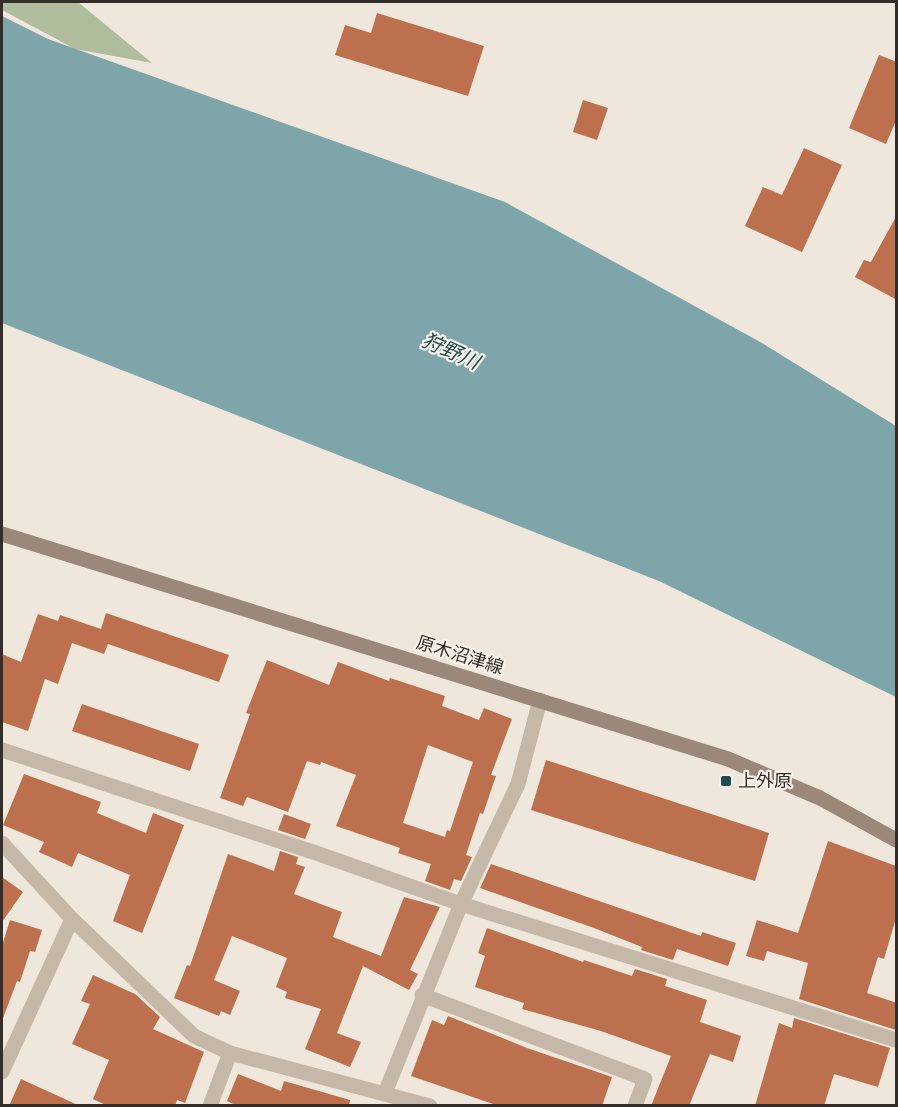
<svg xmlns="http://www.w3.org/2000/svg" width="898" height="1107" font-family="'Fira Sans','Noto Sans JP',sans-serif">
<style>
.green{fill:#b0bd9d}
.water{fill:#7da5aa}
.building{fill:#bc704d;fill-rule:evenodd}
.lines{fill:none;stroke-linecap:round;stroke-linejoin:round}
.minor{stroke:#c6b8a8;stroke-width:15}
.secondary{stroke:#9a887a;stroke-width:15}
.poi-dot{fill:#214b52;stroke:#f8f1e7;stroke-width:2}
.labels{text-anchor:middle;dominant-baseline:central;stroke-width:4.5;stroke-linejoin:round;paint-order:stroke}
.street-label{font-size:18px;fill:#342d28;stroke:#f8f1e7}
.poi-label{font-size:18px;fill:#342d28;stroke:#f8f1e7;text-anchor:start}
.water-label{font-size:20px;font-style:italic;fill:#214b52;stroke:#f8f1e7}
</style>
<rect width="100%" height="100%" fill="#efe7db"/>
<!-- green -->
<path class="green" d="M 2,2 L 78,2 L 152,63 L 75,49 L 2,10 Z"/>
<!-- water -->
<path class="water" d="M 2,16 L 48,39 L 505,202 L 762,343 L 896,426 L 896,697 L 659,581 L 2,323 Z"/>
<!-- building -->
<path class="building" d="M 377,13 L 484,46 L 468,96 L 335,55 L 345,25 L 371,33 Z
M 879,55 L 897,62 L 897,118 L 886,144 L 849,128 Z
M 583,100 L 608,108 L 597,140 L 573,132 Z
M 804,148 L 842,165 L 802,252 L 745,226 L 763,187 L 782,195 Z
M 897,215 L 897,300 L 855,277 L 864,260 L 871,262 Z
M 106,613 L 229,655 L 219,682 L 108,644 L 104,654 L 72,643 L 58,684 L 45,679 L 28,731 L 2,722 L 2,654 L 21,662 L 38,614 L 58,621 L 60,615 L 101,629 Z
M 267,660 L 329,685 L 338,662 L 389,681 L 390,678 L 445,696 L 442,706 L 479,720 L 484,708 L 512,719 L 491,775 L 496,776 L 483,814 L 480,813 L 466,855 L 472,857 L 461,881 L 454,879 L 450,890 L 425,881 L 431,864 L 398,853 L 400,848 L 336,826 L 356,775 L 321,762 L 320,765 L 307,761 L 288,812 L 247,797 L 243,806 L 220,798 L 250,714 L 246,713 ZM 428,745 L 473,762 L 450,831 L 447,830 L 445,837 L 403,823 Z
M 82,704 L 199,744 L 190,771 L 72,731 Z
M 546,760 L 769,833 L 755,881 L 531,810 Z
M 24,774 L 101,802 L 97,813 L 146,833 L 153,813 L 184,825 L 142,933 L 113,921 L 130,875 L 78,853 L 72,867 L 39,852 L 44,842 L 3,825 Z
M 284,814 L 311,824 L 305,839 L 278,830 Z
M 828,841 L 896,866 L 896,918 L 884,959 L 878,957 L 867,993 L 897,1003 L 896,1030 L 799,999 L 808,963 L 767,951 L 764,961 L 746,956 L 757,920 L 798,933 Z
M 280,851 L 298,857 L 296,864 L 305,867 L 294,894 L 342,912 L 333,937 L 381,956 L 404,897 L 440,907 L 410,970 L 418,974 L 409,990 L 363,966 L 337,1033 L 361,1042 L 350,1067 L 305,1049 L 321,1009 L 285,998 L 287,992 L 276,987 L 287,958 L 232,936 L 214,980 L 240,991 L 230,1015 L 221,1011 L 219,1016 L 174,998 L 187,965 L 190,966 L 228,854 L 274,871 Z
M 491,864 L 701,936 L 702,932 L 736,943 L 728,966 L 677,949 L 673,960 L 641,950 L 642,947 L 594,928 L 480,888 Z
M 2,877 L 23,892 L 2,922 Z
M 10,920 L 42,930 L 35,952 L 30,951 L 20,982 L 17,981 L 3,1018 L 2,946 Z
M 487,928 L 583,962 L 584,960 L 632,976 L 635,969 L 667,979 L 665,986 L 707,1000 L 700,1022 L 741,1036 L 733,1062 L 710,1054 L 689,1106 L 651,1106 L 671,1056 L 601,1031 L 522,1009 L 524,1003 L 475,987 L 485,956 L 478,953 Z
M 93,975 L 135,994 L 147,1005 L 160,1017 L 153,1029 L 204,1052 L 185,1103 L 177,1100 L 175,1106 L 108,1106 L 93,1099 L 109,1060 L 72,1044 L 90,1004 L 81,1001 Z
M 448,1016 L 527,1048 L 612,1077 L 602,1106 L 499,1106 L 411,1076 L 432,1020 L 444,1025 Z
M 794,1018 L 890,1048 L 878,1087 L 834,1074 L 824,1106 L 755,1106 L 779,1023 L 792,1028 Z
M 238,1074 L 281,1091 L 284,1081 L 350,1100 L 349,1106 L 237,1106 L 227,1101 Z
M 21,1079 L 80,1106 L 9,1106 Z"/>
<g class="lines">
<!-- minor -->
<path class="minor" d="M 2,750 L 316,853 L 461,904 L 896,1040
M 2,843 L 72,919 L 194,1036 L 230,1053 L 430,1106
M 422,995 L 645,1079 L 635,1106
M 2,1072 L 72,919
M 385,1093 L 461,904 L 518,784 L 540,700
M 210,1106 L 230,1053"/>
<!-- secondary -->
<path class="secondary" d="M 2,534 L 728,759 L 820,798 L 896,840"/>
</g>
<!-- markers -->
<rect class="poi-dot" x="720" y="775" width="12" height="12" rx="3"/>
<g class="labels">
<!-- street labels -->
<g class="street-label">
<text transform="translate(460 655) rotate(17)">原木沼津線</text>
</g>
<!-- poi labels -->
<g class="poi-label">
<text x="738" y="781">上外原</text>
</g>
<!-- water labels -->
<g class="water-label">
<text transform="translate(451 351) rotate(24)">狩野川</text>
</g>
</g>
<!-- border -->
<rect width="898" height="1107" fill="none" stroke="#342d28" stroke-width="6"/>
</svg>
